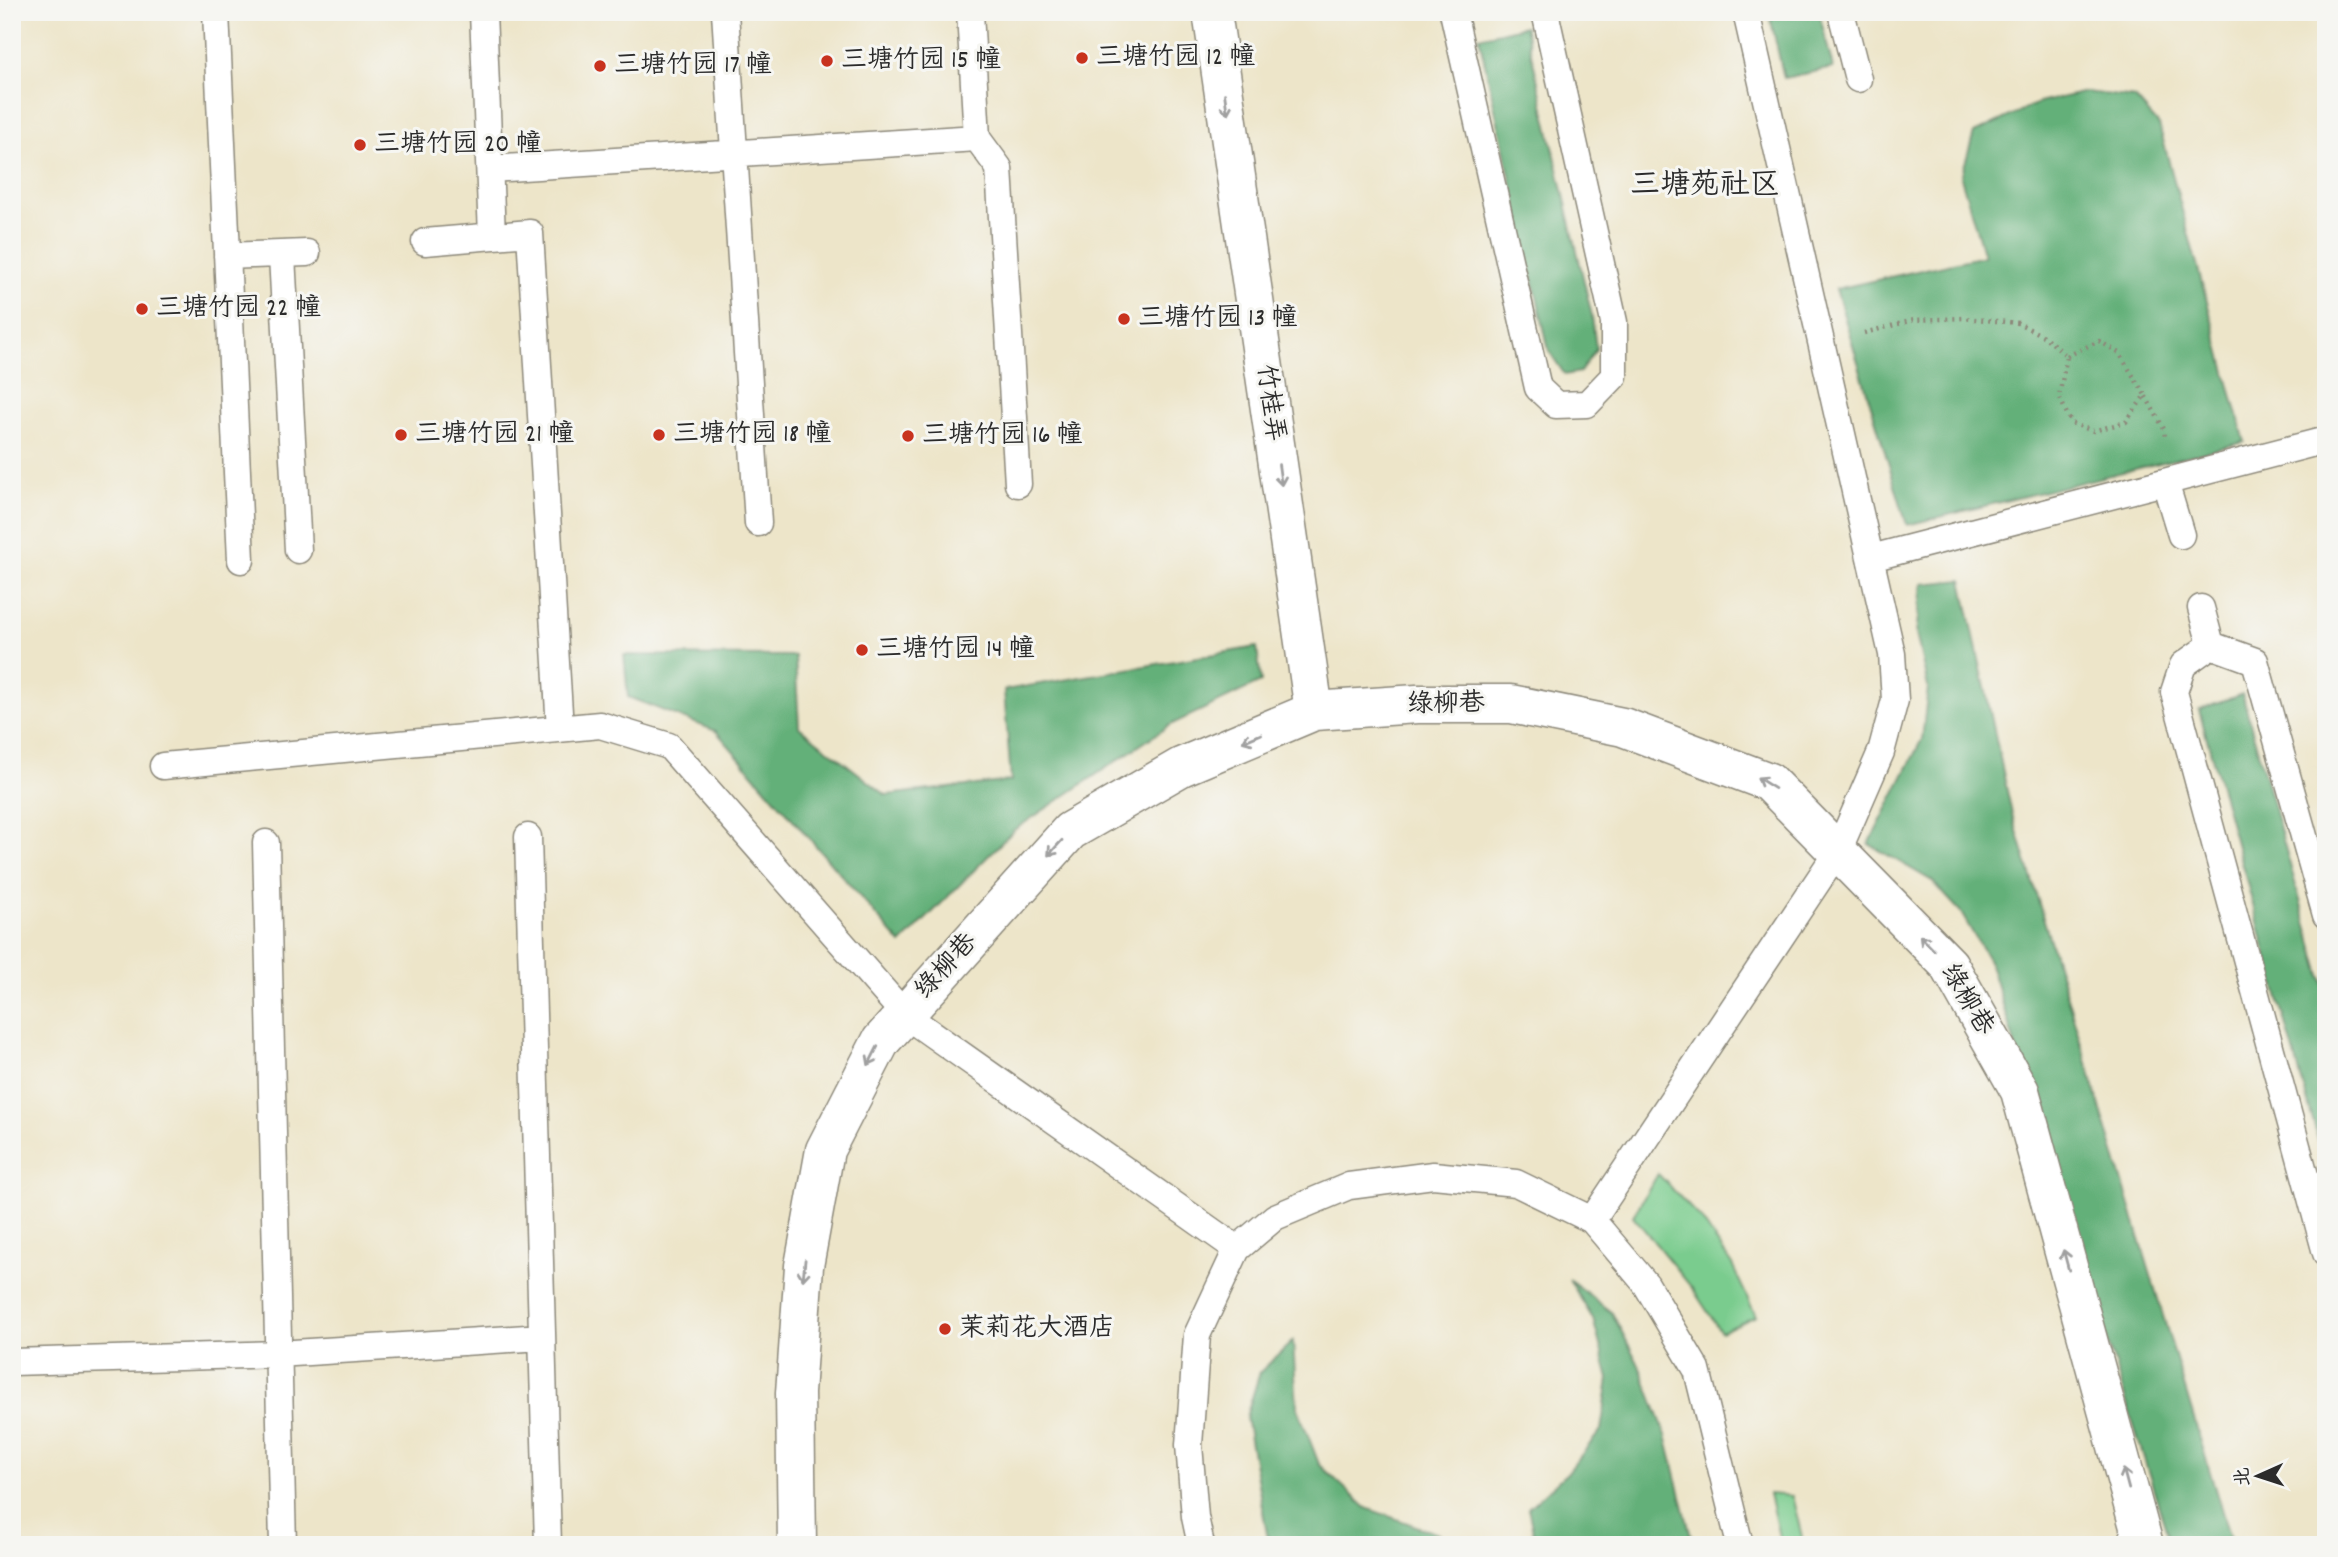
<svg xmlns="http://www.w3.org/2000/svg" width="2338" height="1557" font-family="Dekko,'LXGW WenKai TC',sans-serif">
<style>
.green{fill:#7acc8e;stroke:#527c5c;stroke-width:2}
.forest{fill:#63b079;stroke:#476e52;stroke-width:2}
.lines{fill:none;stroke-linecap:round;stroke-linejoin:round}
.lane-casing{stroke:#8c887a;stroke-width:29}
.street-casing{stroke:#8c887a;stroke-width:41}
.path{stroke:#8c887a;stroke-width:4.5;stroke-dasharray:2 5;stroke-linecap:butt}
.lane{stroke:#fff;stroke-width:26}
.street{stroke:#fff;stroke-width:38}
.oneway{stroke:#a0a0a0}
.poi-dot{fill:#c8321e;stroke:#f6f6f2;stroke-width:2.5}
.labels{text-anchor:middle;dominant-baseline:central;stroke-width:6;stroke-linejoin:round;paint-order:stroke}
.poi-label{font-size:26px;fill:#2b2b2b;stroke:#f6f6f2;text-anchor:start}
.street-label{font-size:26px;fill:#2b2b2b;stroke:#f6f6f2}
.quarter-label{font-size:30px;fill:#2b2b2b;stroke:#f6f6f2}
</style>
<rect width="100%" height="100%" fill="#f6f6f2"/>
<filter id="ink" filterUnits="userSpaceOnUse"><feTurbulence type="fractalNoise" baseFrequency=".0143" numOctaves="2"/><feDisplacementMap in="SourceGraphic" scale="14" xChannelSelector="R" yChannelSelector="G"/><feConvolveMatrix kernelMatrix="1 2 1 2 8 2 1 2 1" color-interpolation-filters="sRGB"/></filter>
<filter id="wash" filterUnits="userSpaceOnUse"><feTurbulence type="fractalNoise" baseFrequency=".00686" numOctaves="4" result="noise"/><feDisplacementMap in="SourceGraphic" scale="28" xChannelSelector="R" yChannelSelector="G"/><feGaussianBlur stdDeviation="1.57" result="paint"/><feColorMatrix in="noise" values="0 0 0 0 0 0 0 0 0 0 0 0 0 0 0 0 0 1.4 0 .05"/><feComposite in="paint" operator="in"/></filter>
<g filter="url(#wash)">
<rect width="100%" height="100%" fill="#ede5c9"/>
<!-- green -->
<path class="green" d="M 1658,1174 L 1701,1219 L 1732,1265 L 1756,1316 L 1721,1332 L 1692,1288 L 1633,1216 Z
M 1769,1494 L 1792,1496 L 1804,1545 L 1781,1545 Z"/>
<!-- forest -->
<path class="forest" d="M 1769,12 L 1819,12 L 1833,68 L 1784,78 Z
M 1525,26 L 1592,316 L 1596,349 L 1580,372 L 1565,375 L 1549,351 L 1479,37 Z
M 2086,92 L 2135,98 L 2159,125 L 2245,442 L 1907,525 L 1836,289 L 1984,256 L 1961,177 L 1974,133 L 2038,103 Z
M 1962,580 L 2012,814 L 2232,1545 L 2171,1545 L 1989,961 L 1960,911 L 1932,881 L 1869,844 L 1922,739 L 1928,687 L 1916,634 L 1922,584 Z
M 1257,647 L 1261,682 L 1170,725 L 1014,830 L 901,944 L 716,731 L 628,697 L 624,655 L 795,656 L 799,727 L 886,795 L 1011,781 L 1004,690 Z
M 2242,694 L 2326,993 L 2326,1168 L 2199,710 Z
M 1569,1279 L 1612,1313 L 1639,1365 L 1666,1435 L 1693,1545 L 1536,1545 L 1528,1508 L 1567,1473 L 1601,1430 L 1609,1379 L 1593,1319 Z
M 1293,1341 L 1297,1407 L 1319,1464 L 1366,1508 L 1441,1535 L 1443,1545 L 1269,1545 L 1246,1417 L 1260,1372 Z"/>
</g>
<g filter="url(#ink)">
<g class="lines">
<!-- lane casing -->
<g class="lane-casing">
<path id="lane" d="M 216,12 L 241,560
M 483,12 L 492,236
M 725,12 L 758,523
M 970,12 L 977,138 L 999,168 L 1018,484
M 1453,12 L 1538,388 L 1556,405 L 1587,404 L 1614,376 L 1614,322 L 1545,12
M 1841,12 L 1858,79
M 490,169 L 977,138
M 425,242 L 530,233 L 560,729
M 227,256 L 307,253
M 282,256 L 298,550
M 2165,482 L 2181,535
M 1871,558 L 2326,440
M 2201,608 L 2211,645
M 163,766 L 600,725 L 669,746 L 905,1015 L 1237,1249
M 528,837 L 548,1545
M 266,843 L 283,1545
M 2326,915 L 2255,661 L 2211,645 L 2183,665 L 2174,692 L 2326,1253
M 1592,1220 L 1838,851 L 1881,752 L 1895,700 L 1892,654 L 1746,12
M 12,1362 L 278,1354 L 542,1337
M 1201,1545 L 1195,1517 L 1189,1445 L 1197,1335 L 1237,1249 L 1275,1217 L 1349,1186 L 1433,1175 L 1516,1183 L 1592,1220 L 1646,1284 L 1697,1370 L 1740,1545"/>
</g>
<!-- street casing -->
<g class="street-casing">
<path id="street" d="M 1212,12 L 1314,711
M 797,1545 L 795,1393 L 804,1266 L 825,1150 L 881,1041 L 1070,831 L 1181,767 L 1314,711 L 1417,704 L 1511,704 L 1623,727 L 1769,782 L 1949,965 L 2020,1091 L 2144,1545"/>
</g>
<!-- path -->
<path class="path" d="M 1864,333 L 1914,320 L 1964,318 L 2018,323 L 2045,337 L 2067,356 L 2059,396 L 2071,423 L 2093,431 L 2126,422 L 2145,395 L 2164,429 L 2165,438
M 2067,356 L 2099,341 L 2119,353 L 2145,395"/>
<!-- lane -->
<use href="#lane" class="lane"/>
<!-- street -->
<use href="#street" class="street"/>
</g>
<!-- one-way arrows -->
<defs><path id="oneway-shaft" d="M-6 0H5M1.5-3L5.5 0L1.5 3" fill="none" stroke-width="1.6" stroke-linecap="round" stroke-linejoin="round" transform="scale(1.75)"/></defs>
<g class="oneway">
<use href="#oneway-shaft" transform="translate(1226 104) rotate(82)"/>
<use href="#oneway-shaft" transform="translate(1280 475) rotate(82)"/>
<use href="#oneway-shaft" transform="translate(1252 738) rotate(157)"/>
<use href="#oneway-shaft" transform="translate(1766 783) rotate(-148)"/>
<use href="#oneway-shaft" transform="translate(1055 848) rotate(132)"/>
<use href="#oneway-shaft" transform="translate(1927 943) rotate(-134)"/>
<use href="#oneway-shaft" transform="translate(873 1056) rotate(117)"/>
<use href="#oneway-shaft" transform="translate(2066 1260) rotate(-105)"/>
<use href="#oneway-shaft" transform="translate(804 1270) rotate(96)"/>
<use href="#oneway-shaft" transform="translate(2126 1479) rotate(-105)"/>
</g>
</g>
<!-- markers -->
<g class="poi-dot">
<circle cx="1082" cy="58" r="7"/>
<circle cx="827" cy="61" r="7"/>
<circle cx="600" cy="66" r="7"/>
<circle cx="360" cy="145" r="7"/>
<circle cx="142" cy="309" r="7"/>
<circle cx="1124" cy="319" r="7"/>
<circle cx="401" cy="435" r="7"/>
<circle cx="659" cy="435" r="7"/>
<circle cx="908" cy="436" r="7"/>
<circle cx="862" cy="650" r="7"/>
<circle cx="945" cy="1329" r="7"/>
</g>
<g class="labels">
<!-- poi labels -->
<g class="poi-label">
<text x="1096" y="58">三塘竹园 12 幢</text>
<text x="841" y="61">三塘竹园 15 幢</text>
<text x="614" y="66">三塘竹园 17 幢</text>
<text x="374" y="145">三塘竹园 20 幢</text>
<text x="156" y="309">三塘竹园 22 幢</text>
<text x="1138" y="319">三塘竹园 13 幢</text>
<text x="415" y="435">三塘竹园 21 幢</text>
<text x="673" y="435">三塘竹园 18 幢</text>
<text x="922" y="436">三塘竹园 16 幢</text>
<text x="876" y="650">三塘竹园 14 幢</text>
<text x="959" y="1329">茉莉花大酒店</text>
</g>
<!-- street labels -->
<g class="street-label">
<text transform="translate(1269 403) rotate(82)">竹桂弄</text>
<text transform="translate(1446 705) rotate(-1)">绿柳巷</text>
<text transform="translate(947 967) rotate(-48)">绿柳巷</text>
<text transform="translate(1966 1000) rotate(59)">绿柳巷</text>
</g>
<!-- quarter labels -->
<g class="quarter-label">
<text x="1705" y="187">三塘苑社区</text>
</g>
</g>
<!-- margin -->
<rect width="2338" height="1557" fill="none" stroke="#f6f6f2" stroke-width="42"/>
<!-- north arrow -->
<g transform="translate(2258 1476) rotate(267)" stroke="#f6f6f2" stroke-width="5" paint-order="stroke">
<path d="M0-5L12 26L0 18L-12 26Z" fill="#2b2b2b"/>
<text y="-10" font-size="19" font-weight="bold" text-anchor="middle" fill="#2b2b2b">北</text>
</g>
</svg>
